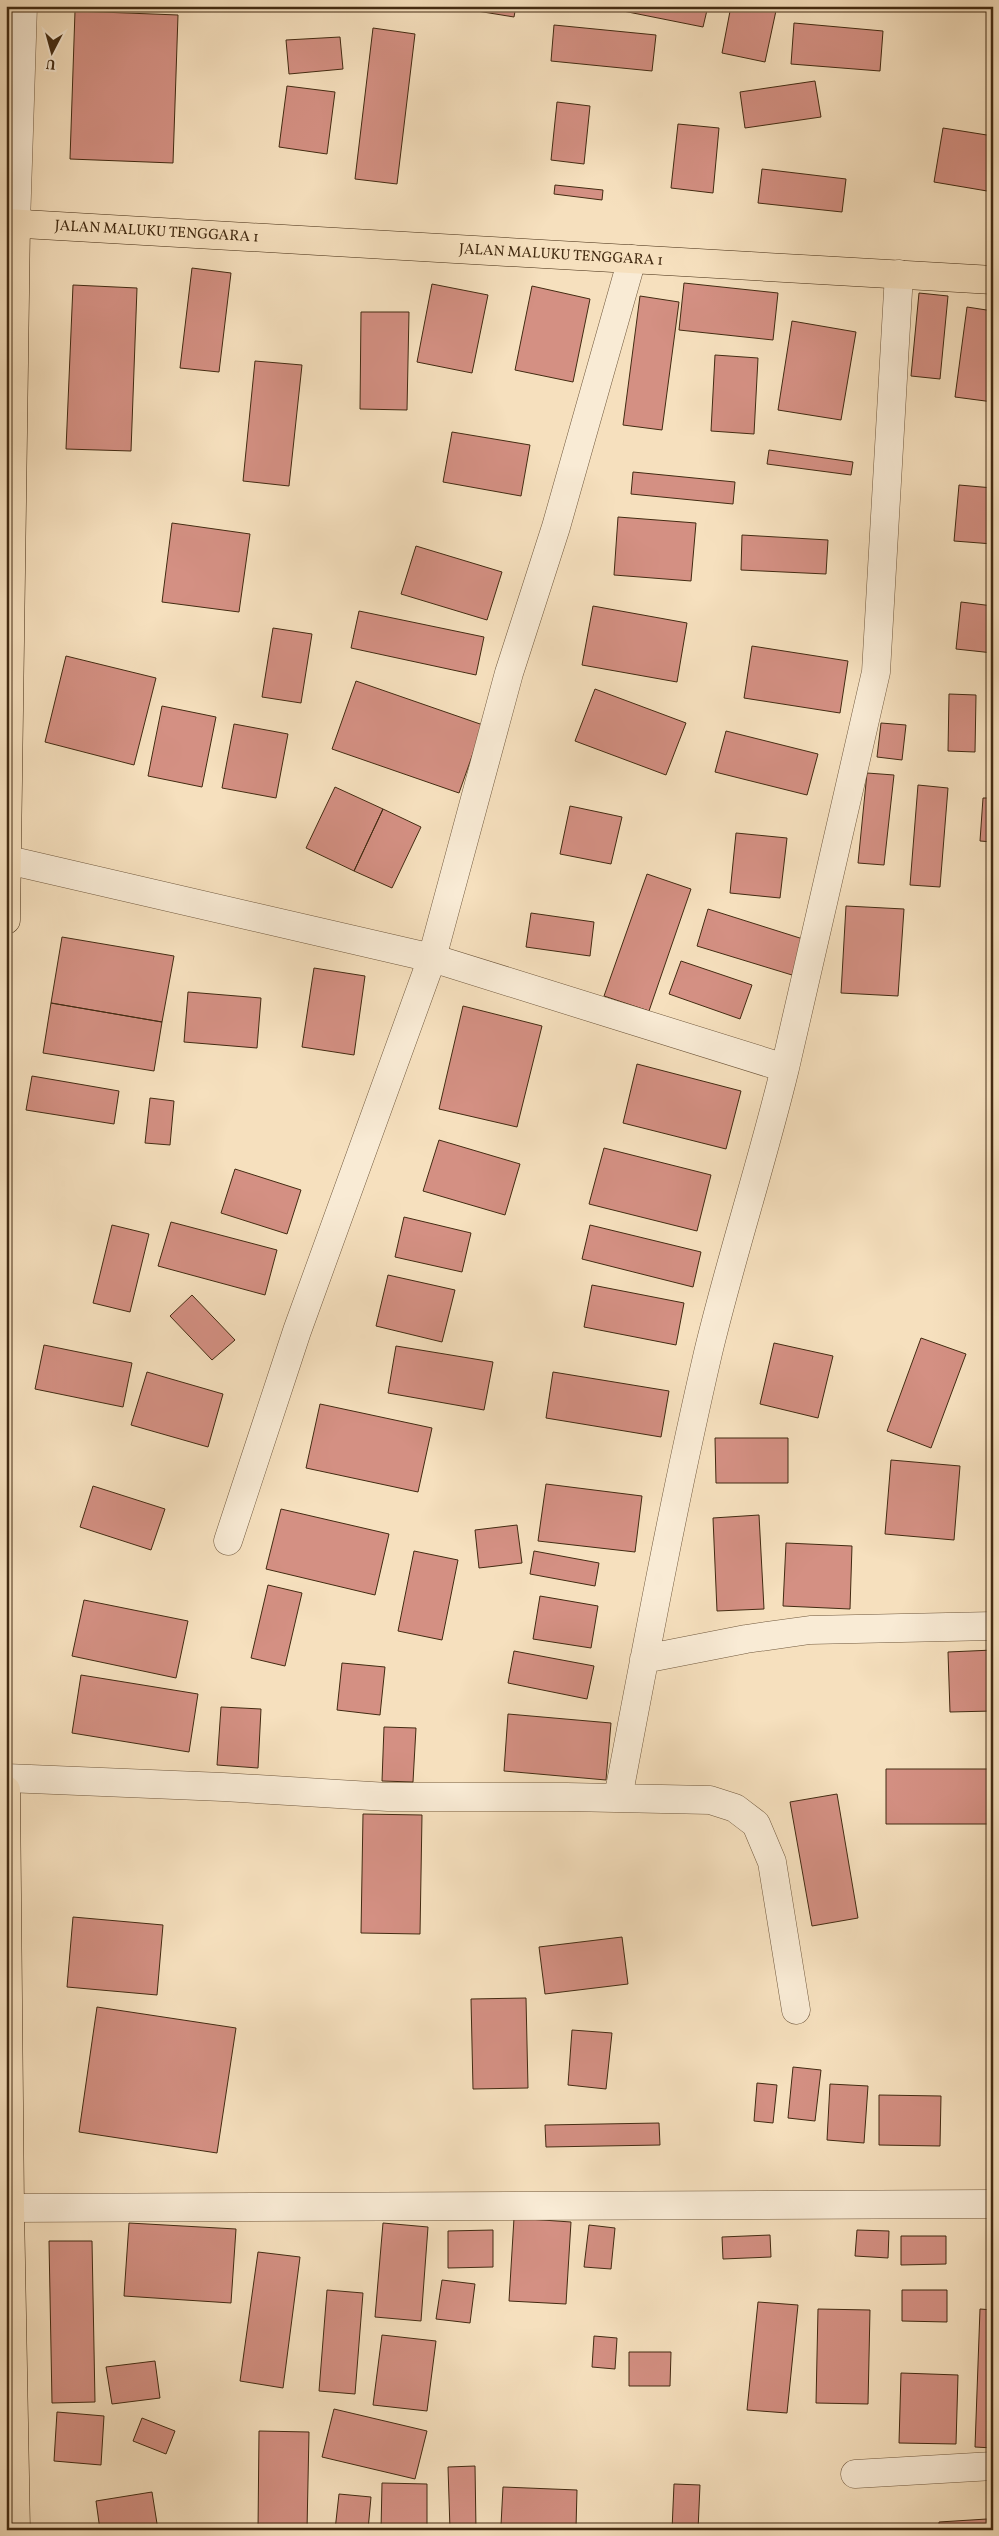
<svg xmlns="http://www.w3.org/2000/svg" width="999" height="2536" font-family="Vollkorn,serif">
<style>
.building{fill:#d49083;stroke:#432b12}
.lines{fill:none;stroke-linecap:round;stroke-linejoin:round}
.minor-casing{stroke:#70583d;stroke-width:29}
.major-casing{stroke:#432b12;stroke-width:29}
.minor{stroke:#f9ebd5;stroke-width:28}
.major{stroke:#f6e0be;stroke-width:28}
.labels{text-anchor:middle;dominant-baseline:central;stroke-width:4;stroke-linejoin:round;paint-order:stroke}
.street-label{font-size:15px;fill:#432b12;stroke:#f9ebd5}
</style>
<rect width="100%" height="100%" fill="#f6e0be"/>
<filter id="stains"><feTurbulence type="fractalNoise" baseFrequency=".004" numOctaves="4"/><feColorMatrix values="0 0 0 0 .2 0 0 0 0 .09 0 0 0 0 .02 0 0 0 .5 -.17"/></filter>
<radialGradient id="worn" r=".72"><stop offset=".6" stop-color="#630" stop-opacity="0"/><stop offset="1" stop-color="#630" stop-opacity=".3"/></radialGradient>
<!-- building -->
<path class="building" d="M 446,6 L 516,6 L 514,17 Z
M 619,6 L 708,6 L 703,27 L 618,10 Z
M 731,6 L 777,6 L 765,62 L 722,53 Z
M 75,11 L 178,15 L 173,163 L 70,159 Z
M 794,23 L 883,31 L 880,71 L 791,64 Z
M 554,25 L 656,35 L 652,71 L 551,61 Z
M 373,28 L 415,34 L 397,184 L 355,179 Z
M 340,37 L 343,69 L 289,74 L 286,40 Z
M 815,81 L 821,117 L 745,128 L 740,92 Z
M 287,86 L 335,92 L 327,154 L 279,147 Z
M 557,102 L 590,106 L 584,164 L 551,160 Z
M 678,124 L 719,128 L 713,193 L 671,188 Z
M 943,128 L 993,136 L 993,192 L 934,182 Z
M 762,169 L 846,179 L 842,212 L 758,203 Z
M 555,185 L 603,190 L 602,200 L 554,194 Z
M 192,268 L 231,273 L 219,372 L 180,368 Z
M 684,283 L 778,293 L 773,340 L 679,330 Z
M 432,284 L 488,295 L 472,373 L 417,362 Z
M 73,285 L 137,288 L 131,451 L 66,449 Z
M 532,286 L 590,299 L 573,382 L 515,370 Z
M 919,293 L 948,296 L 940,379 L 911,376 Z
M 640,296 L 679,302 L 662,430 L 623,425 Z
M 967,307 L 993,311 L 993,402 L 955,397 Z
M 361,312 L 409,312 L 407,410 L 360,409 Z
M 792,321 L 856,332 L 841,420 L 778,410 Z
M 715,355 L 758,358 L 754,434 L 711,431 Z
M 255,361 L 302,365 L 289,486 L 243,481 Z
M 452,432 L 530,445 L 521,496 L 443,482 Z
M 769,450 L 853,462 L 851,475 L 767,464 Z
M 633,472 L 735,482 L 733,504 L 631,494 Z
M 959,485 L 993,488 L 993,544 L 954,541 Z
M 618,517 L 696,523 L 691,581 L 614,575 Z
M 172,523 L 250,534 L 239,612 L 162,602 Z
M 742,535 L 828,540 L 826,574 L 741,570 Z
M 416,546 L 502,572 L 487,620 L 401,594 Z
M 961,602 L 993,606 L 993,653 L 956,649 Z
M 593,606 L 687,623 L 677,682 L 582,665 Z
M 359,611 L 484,637 L 476,675 L 351,648 Z
M 273,628 L 312,634 L 301,703 L 262,697 Z
M 752,646 L 848,661 L 840,713 L 744,698 Z
M 66,656 L 156,678 L 134,765 L 45,742 Z
M 356,681 L 483,725 L 459,793 L 332,749 Z
M 595,689 L 686,723 L 666,775 L 575,741 Z
M 949,694 L 976,695 L 975,752 L 948,751 Z
M 162,706 L 216,717 L 202,787 L 148,776 Z
M 881,723 L 906,725 L 902,760 L 877,757 Z
M 234,724 L 288,734 L 276,798 L 222,788 Z
M 726,731 L 818,754 L 807,795 L 715,772 Z
M 867,773 L 894,775 L 884,865 L 858,863 Z
M 918,785 L 948,788 L 940,887 L 910,885 Z
M 335,787 L 383,809 L 354,871 L 306,848 Z
M 983,798 L 993,798 L 993,842 L 980,841 Z
M 570,806 L 622,817 L 611,864 L 560,854 Z
M 383,809 L 421,827 L 392,888 L 354,871 Z
M 736,833 L 787,838 L 780,898 L 730,893 Z
M 647,874 L 691,889 L 649,1011 L 604,996 Z
M 846,906 L 904,909 L 898,996 L 841,993 Z
M 708,909 L 803,939 L 792,975 L 697,946 Z
M 531,913 L 594,922 L 590,956 L 526,947 Z
M 62,937 L 174,956 L 162,1022 L 51,1003 Z
M 681,961 L 752,985 L 740,1019 L 669,994 Z
M 314,968 L 365,976 L 354,1055 L 302,1047 Z
M 188,992 L 261,998 L 257,1048 L 184,1042 Z
M 51,1003 L 162,1022 L 154,1071 L 43,1053 Z
M 463,1006 L 542,1026 L 517,1127 L 439,1109 Z
M 637,1064 L 741,1091 L 726,1149 L 623,1123 Z
M 32,1076 L 119,1091 L 114,1124 L 26,1110 Z
M 150,1098 L 174,1101 L 170,1145 L 145,1143 Z
M 439,1140 L 520,1164 L 505,1215 L 423,1191 Z
M 604,1148 L 711,1175 L 697,1231 L 589,1204 Z
M 235,1169 L 301,1190 L 287,1234 L 221,1213 Z
M 404,1217 L 471,1233 L 462,1272 L 395,1257 Z
M 171,1222 L 277,1250 L 265,1295 L 158,1266 Z
M 112,1225 L 149,1234 L 130,1312 L 93,1303 Z
M 590,1225 L 701,1252 L 693,1287 L 582,1259 Z
M 388,1275 L 455,1290 L 442,1342 L 376,1326 Z
M 592,1285 L 684,1303 L 676,1345 L 584,1327 Z
M 192,1295 L 235,1340 L 212,1360 L 170,1316 Z
M 921,1338 L 966,1354 L 931,1448 L 887,1431 Z
M 774,1343 L 833,1356 L 818,1418 L 760,1404 Z
M 44,1345 L 132,1363 L 123,1407 L 35,1389 Z
M 396,1346 L 493,1362 L 484,1410 L 388,1393 Z
M 147,1372 L 223,1394 L 208,1447 L 131,1425 Z
M 553,1372 L 669,1391 L 661,1437 L 546,1418 Z
M 320,1404 L 432,1428 L 418,1492 L 306,1468 Z
M 715,1438 L 788,1438 L 788,1483 L 716,1483 Z
M 891,1460 L 960,1466 L 954,1540 L 885,1534 Z
M 546,1484 L 642,1496 L 635,1552 L 538,1541 Z
M 93,1486 L 165,1509 L 151,1550 L 80,1527 Z
M 281,1509 L 389,1534 L 375,1595 L 266,1569 Z
M 759,1515 L 764,1609 L 717,1611 L 713,1518 Z
M 517,1525 L 522,1563 L 479,1568 L 475,1530 Z
M 786,1543 L 852,1546 L 850,1609 L 783,1606 Z
M 414,1551 L 458,1560 L 442,1640 L 398,1631 Z
M 534,1551 L 599,1563 L 595,1586 L 530,1574 Z
M 268,1585 L 302,1593 L 285,1666 L 251,1658 Z
M 540,1596 L 598,1606 L 591,1648 L 533,1639 Z
M 84,1600 L 188,1621 L 176,1678 L 72,1656 Z
M 993,1650 L 993,1711 L 950,1712 L 948,1652 Z
M 514,1651 L 594,1666 L 587,1699 L 508,1683 Z
M 342,1663 L 385,1667 L 380,1715 L 337,1710 Z
M 81,1675 L 198,1694 L 189,1752 L 72,1733 Z
M 221,1707 L 261,1709 L 258,1768 L 217,1765 Z
M 508,1714 L 611,1723 L 606,1780 L 504,1771 Z
M 384,1727 L 416,1728 L 413,1782 L 382,1781 Z
M 886,1769 L 993,1769 L 993,1824 L 886,1824 Z
M 837,1794 L 858,1918 L 812,1926 L 790,1802 Z
M 363,1814 L 422,1815 L 420,1934 L 361,1933 Z
M 73,1917 L 163,1925 L 157,1995 L 67,1987 Z
M 622,1937 L 628,1984 L 545,1994 L 539,1947 Z
M 526,1998 L 528,2088 L 473,2089 L 471,1999 Z
M 97,2007 L 236,2028 L 217,2153 L 79,2132 Z
M 572,2030 L 612,2033 L 606,2089 L 568,2085 Z
M 793,2067 L 821,2070 L 815,2121 L 788,2118 Z
M 757,2083 L 777,2085 L 773,2123 L 754,2121 Z
M 830,2084 L 868,2086 L 864,2143 L 827,2140 Z
M 879,2095 L 941,2096 L 940,2146 L 879,2145 Z
M 659,2123 L 660,2145 L 546,2147 L 545,2125 Z
M 514,2218 L 571,2222 L 566,2304 L 509,2301 Z
M 129,2223 L 236,2229 L 231,2303 L 124,2296 Z
M 383,2223 L 428,2227 L 421,2321 L 375,2317 Z
M 589,2225 L 615,2228 L 611,2269 L 584,2267 Z
M 493,2230 L 493,2267 L 448,2268 L 448,2231 Z
M 857,2230 L 889,2231 L 888,2258 L 855,2256 Z
M 770,2235 L 771,2257 L 723,2259 L 722,2237 Z
M 901,2236 L 946,2236 L 946,2264 L 901,2265 Z
M 49,2241 L 92,2241 L 95,2402 L 52,2403 Z
M 258,2252 L 300,2257 L 283,2388 L 240,2381 Z
M 442,2280 L 475,2284 L 470,2323 L 436,2319 Z
M 327,2290 L 363,2293 L 355,2394 L 319,2391 Z
M 902,2290 L 947,2290 L 947,2322 L 902,2321 Z
M 758,2302 L 798,2305 L 787,2413 L 747,2410 Z
M 818,2309 L 870,2310 L 868,2404 L 816,2403 Z
M 980,2309 L 993,2310 L 993,2448 L 975,2447 Z
M 382,2335 L 436,2341 L 427,2411 L 373,2405 Z
M 594,2336 L 617,2338 L 615,2369 L 592,2367 Z
M 629,2352 L 671,2352 L 670,2386 L 629,2386 Z
M 155,2361 L 160,2398 L 112,2404 L 106,2367 Z
M 901,2373 L 958,2375 L 956,2444 L 899,2443 Z
M 334,2409 L 427,2431 L 415,2479 L 322,2457 Z
M 57,2412 L 104,2416 L 101,2465 L 54,2461 Z
M 142,2418 L 175,2431 L 166,2454 L 133,2441 Z
M 259,2431 L 309,2432 L 307,2530 L 258,2530 Z
M 475,2466 L 476,2530 L 450,2530 L 448,2467 Z
M 382,2483 L 427,2484 L 427,2530 L 381,2530 Z
M 674,2484 L 700,2485 L 698,2530 L 672,2530 Z
M 503,2487 L 577,2490 L 576,2528 L 501,2525 Z
M 152,2492 L 158,2530 L 100,2530 L 96,2501 Z
M 339,2494 L 371,2497 L 368,2530 L 335,2530 Z
M 987,2519 L 988,2530 L 939,2530 L 939,2522 Z
M 920,2527 L 921,2530 L 897,2530 Z"/>
<g class="lines">
<!-- minor casing -->
<g class="minor-casing">
<path id="minor" d="M 16,224 L 23,6
M 8,860 L 432,958 L 509,673 L 556,527 L 632,259
M 228,1541 L 297,1331 L 432,958 L 785,1068 L 876,672 L 899,274
M 644,1659 L 746,1639 L 810,1630 L 993,1626
M 6,1778 L 223,1787 L 388,1797 L 567,1797 L 710,1800 L 735,1808 L 756,1824 L 772,1862 L 796,2010
M 618,1798 C 646,1650 674,1500 708,1353 C 731,1257 762,1163 785,1068
M 6,2208 L 993,2204
M 855,2474 L 993,2466"/>
</g>
<!-- major casing -->
<g class="major-casing">
<g id="major">
<path id="s1" d="M 6,223 L 993,280"/>
<path d="M 6,920 L 16,224"/>
<path d="M 6,1790 L 10,2208 L 16,2530"/>
</g>
</g>
<!-- minor -->
<use href="#minor" class="minor"/>
<!-- major -->
<use href="#major" class="major"/>
</g>
<g class="labels">
<!-- street labels -->
<g class="street-label">
<text stroke="none"><textPath href="#s1" startOffset="151">JALAN MALUKU TENGGARA 1</textPath></text>
<text stroke="none"><textPath href="#s1" startOffset="556">JALAN MALUKU TENGGARA 1</textPath></text>
</g>
</g>
<!-- margin -->
<rect width="999" height="2536" fill="none" stroke="#f6e0be" stroke-width="25"/>
<rect x="8" y="8" width="984" height="2521" fill="none" stroke="#432b12" stroke-width="2.5"/>
<rect x="12" y="12" width="974" height="2511" fill="none" stroke="#432b12"/>
<!-- north arrow -->
<g transform="translate(52 52) rotate(186)" stroke="#f9ebd5" stroke-width="4" paint-order="stroke">
<path d="M0-4L9 19L0 12L-9 19Z" fill="#432b12"/>
<text y="-8" font-size="14" font-weight="bold" text-anchor="middle" fill="#432b12">U</text>
</g>
<rect width="100%" height="100%" filter="url(#stains)"/>
<rect width="100%" height="100%" fill="url(#worn)"/>
</svg>
